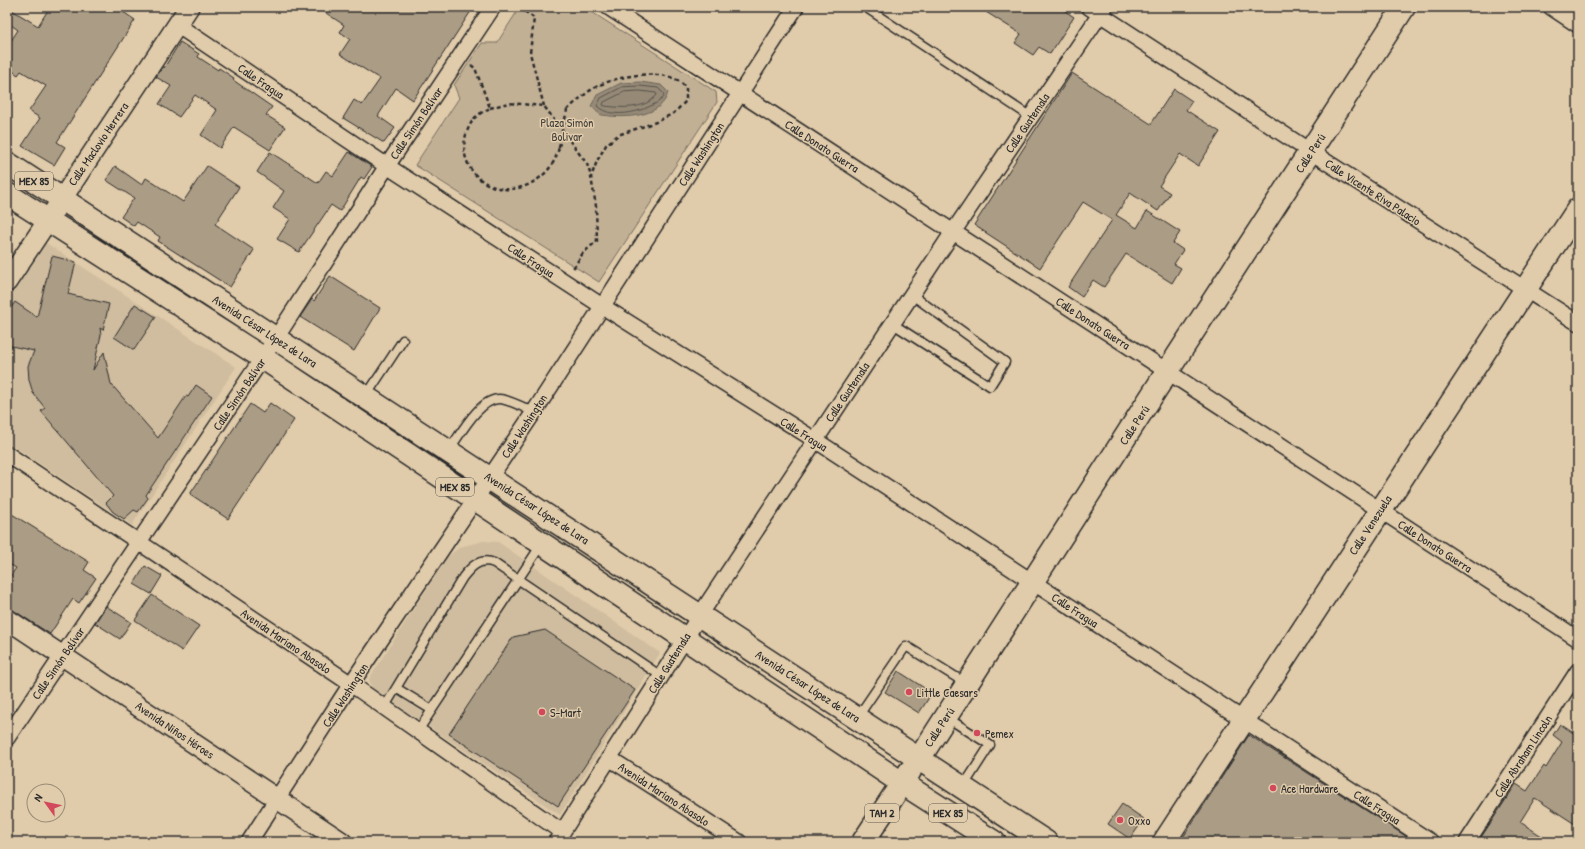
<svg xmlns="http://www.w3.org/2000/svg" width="1585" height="849" font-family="'Patrick Hand',sans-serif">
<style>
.built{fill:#d0bd9f}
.green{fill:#c2b095;stroke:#766e60}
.water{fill:#968a77;stroke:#6b6459}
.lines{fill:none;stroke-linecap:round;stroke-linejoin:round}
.shore{stroke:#565149;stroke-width:1}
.building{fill:#ab9c85;stroke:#2b2b2b}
.service-casing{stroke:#2b2b2b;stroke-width:11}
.minor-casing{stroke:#2b2b2b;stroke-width:18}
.tertiary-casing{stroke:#2b2b2b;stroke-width:22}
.secondary-casing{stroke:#2b2b2b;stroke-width:25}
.primary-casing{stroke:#2b2b2b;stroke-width:25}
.path{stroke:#2b2b2b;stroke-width:2.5;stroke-dasharray:4 3;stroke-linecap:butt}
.service{stroke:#e0cbaa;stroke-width:8}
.minor{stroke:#e0cbaa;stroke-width:15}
.tertiary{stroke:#e0cbaa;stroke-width:19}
.secondary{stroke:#e0cbaa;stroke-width:22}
.primary{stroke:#e0cbaa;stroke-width:22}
.path-bridge{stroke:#2b2b2b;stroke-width:2.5;stroke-dasharray:4 3;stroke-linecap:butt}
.poi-dot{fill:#d1495b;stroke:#e0cbaa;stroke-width:1.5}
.labels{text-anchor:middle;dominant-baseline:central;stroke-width:3;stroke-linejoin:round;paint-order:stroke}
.shield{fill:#e0cbaa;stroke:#615b51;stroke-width:1}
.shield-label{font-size:11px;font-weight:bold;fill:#2b2b2b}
.street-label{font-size:12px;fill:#2b2b2b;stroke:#e0cbaa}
.park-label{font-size:12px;fill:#423f3b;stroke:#e0cbaa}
.poi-label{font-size:12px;fill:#2b2b2b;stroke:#e0cbaa;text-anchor:start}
</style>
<rect width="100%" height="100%" fill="#e0cbaa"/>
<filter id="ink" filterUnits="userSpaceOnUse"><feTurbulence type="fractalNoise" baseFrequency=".025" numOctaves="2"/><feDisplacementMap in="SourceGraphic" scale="8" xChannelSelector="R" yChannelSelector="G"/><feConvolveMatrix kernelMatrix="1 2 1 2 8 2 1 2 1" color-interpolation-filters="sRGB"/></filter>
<g filter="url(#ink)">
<!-- built -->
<path class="built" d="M 46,243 L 236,367 L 132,525 L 7,442 L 7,301 Z
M 483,541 L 498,542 L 660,653 L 560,815 L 372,688 L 369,679 L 447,557 L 460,547 Z"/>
<!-- green -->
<path class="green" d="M 520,7 L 584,7 L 716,92 L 717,102 L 599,282 L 415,165 L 459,98 L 454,85 L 482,43 L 497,43 Z"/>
<!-- water -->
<path class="water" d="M 640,82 L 661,85 L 668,92 C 663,116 629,118 610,116 C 607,115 602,116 600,114 C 597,113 594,108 591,106 L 597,95 L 621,83 Z"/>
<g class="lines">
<!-- shore -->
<path class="shore" d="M 640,86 L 658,88 L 664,94 L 663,98 C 649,111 612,121 597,106 L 601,98 L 622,87 Z
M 640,91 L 656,93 L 657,95 C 644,110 622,108 605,106 L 603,105 L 604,102 L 624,92 Z"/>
</g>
<!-- building -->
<path class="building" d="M 7,7 L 38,26 L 50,7 L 116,7 L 135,20 L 57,142 L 65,147 L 54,165 L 22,146 L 40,118 L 29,111 L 46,86 L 21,71 L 18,75 L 7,67 L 7,47 L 18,30 L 7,22 Z
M 317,7 L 464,7 L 471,11 L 413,100 L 396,88 L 378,116 L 395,128 L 384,143 L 343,118 L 354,100 L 362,105 L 380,79 L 340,54 L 350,39 L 340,32 L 344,25 Z
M 978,7 L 1059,7 L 1074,17 L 1050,54 L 1039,47 L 1033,55 L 1015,43 L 1021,34 Z
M 180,42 L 199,54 L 198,57 L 218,70 L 219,68 L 234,78 L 233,80 L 272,107 L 266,115 L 285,127 L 270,150 L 234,127 L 220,148 L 201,135 L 217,110 L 195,95 L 179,117 L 159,104 L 171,86 L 156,77 L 163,67 L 164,68 Z
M 1072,73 L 1151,124 L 1174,89 L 1192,101 L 1186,110 L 1220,132 L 1198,166 L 1180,154 L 1159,186 L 1170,193 L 1158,211 L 1130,193 L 1116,215 L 1137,228 L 1147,211 L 1180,232 L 1173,243 L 1183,250 L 1174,264 L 1181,268 L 1172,283 L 1126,254 L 1104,287 L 1093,280 L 1082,297 L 1068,287 L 1112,220 L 1083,202 L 1040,268 L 974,225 Z
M 270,152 L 318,183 L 326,171 L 333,176 L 349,152 L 372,167 L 364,179 L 361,177 L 340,211 L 331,205 L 299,252 L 277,239 L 290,219 L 273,208 L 284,191 L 257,172 Z
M 115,166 L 142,185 L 146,178 L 183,202 L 207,166 L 239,187 L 215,224 L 254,250 L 230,287 L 158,241 L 160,237 L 137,222 L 134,226 L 121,217 L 134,198 L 106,180 Z
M 52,256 L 76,262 L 68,294 L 109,304 L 103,330 L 100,328 L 101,335 L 93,370 L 104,352 L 111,384 L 158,438 L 186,396 L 188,397 L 196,385 L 212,396 L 146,495 L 148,498 L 138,512 L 134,510 L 124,519 L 113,512 L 106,503 L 113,496 L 41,411 L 45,408 L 33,393 L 29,380 L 28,366 L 34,351 L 7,345 L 7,313 L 15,302 L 37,317 Z
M 330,276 L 380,308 L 354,351 L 300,317 L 312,299 L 314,301 Z
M 135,304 L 156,317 L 134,350 L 114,337 Z
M 270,403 L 294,420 L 228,519 L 190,494 L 250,404 L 263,413 Z
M 7,511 L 89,562 L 84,570 L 96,578 L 79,603 L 73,599 L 50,634 L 13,610 L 7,608 L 7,581 L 16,568 L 7,563 Z
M 145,566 L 162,576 L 151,594 L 134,584 Z
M 152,595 L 199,626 L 182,651 L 135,620 Z
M 106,606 L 131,622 L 120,639 L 95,623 Z
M 545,630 L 635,690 L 558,806 L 449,734 L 513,637 Z
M 898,671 L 932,693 L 919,713 L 885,692 Z
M 1560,724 L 1578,736 L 1578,826 L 1535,798 L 1520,822 L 1551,842 L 1478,842 L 1516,784 L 1527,791 L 1544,766 L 1546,768 L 1562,742 L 1553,735 Z
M 1249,735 L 1322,782 L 1415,842 L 1180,842 Z
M 1122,804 L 1144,819 L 1130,839 L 1108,824 Z"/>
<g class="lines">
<!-- service casing -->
<g class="service-casing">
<path id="service" d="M 865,7 L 1031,117
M 893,324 L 990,386 L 1005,362 L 912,295
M 366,396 L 403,340
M 449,450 C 460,435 479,399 499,399 C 508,399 525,408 534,412
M 396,688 L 432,710
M 384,708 L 463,577 C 471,567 480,557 494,563 L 661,676
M 946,717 L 990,745 L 963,787
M 857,718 L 906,646 L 967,684
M 418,731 L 541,545"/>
</g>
<!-- minor casing -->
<g class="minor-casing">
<path id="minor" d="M 608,7 L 1578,639
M 1089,7 L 1311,152 L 1578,323
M 1551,7 L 1578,25
M 177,25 L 387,166 L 602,306 L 815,440 L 1431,842
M 7,454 L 351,684 L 562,832
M 7,738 L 276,338 L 387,166 L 493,7
M 609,758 L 739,842
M 249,842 L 351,684 L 534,412 L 796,7
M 556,842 L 700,615 L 953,232 L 1105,7
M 1467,842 L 1578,671"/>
</g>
<!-- tertiary casing -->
<g class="tertiary-casing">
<path id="tertiary" d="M 7,282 L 189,7
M 7,619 L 342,842"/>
</g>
<!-- secondary casing -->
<g class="secondary-casing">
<path id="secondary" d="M 919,759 L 1167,372 L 1404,7
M 1164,842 L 1578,209"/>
</g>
<!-- primary casing -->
<g class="primary-casing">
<path id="primary" d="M 7,163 L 1046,842
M 7,194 L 263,358 L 902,783 L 994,842
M 863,842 L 910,771"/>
</g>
<!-- path -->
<path class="path" d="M 519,7 L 534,18 L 530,53 L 544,106
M 471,65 L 475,68 L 490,108 C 485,111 476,115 473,120 C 444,163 493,208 535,181 C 548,173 556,161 559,147
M 490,108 L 508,103 L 544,106 L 587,164 L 591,176
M 567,110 C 576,102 585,93 596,87 C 616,76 656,69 677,80 C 680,81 683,85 686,88 L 686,101 L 674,113 L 656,122 L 618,135 L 606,145 L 597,161 L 591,177 L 596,206 L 597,241 L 583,253 L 572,270"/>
<!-- service -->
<use href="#service" class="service"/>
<!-- minor -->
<use href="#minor" class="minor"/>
<!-- tertiary -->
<use href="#tertiary" class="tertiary"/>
<!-- secondary -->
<use href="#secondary" class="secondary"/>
<!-- primary -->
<use href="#primary" class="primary"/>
<!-- path-bridge -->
<path class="path-bridge" d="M 559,147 L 567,110"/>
</g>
</g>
<!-- markers -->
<g class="poi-dot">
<circle cx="909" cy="692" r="4"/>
<circle cx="542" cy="712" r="4"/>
<circle cx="977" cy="733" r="4"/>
<circle cx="1273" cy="788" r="4"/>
<circle cx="1120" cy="820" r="4"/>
</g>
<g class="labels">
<!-- shield labels -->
<g class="shield">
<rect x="15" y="172" width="38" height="18" rx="3"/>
<rect x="436" y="478" width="38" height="18" rx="3"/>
<rect x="865" y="804" width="34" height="18" rx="3"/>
<rect x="929" y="804" width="38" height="18" rx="3"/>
</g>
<g class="shield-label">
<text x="34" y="181">MEX 85</text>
<text x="455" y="487">MEX 85</text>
<text x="882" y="813">TAM 2</text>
<text x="948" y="813">MEX 85</text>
</g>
<!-- street labels -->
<g class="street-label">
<text transform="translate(261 81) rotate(34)">Calle Fragua</text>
<text transform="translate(416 123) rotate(-56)">Calle Simón Bolívar</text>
<text transform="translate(1027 123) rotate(-56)">Calle Guatemala</text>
<text transform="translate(98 144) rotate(-56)">Calle Maclovio Herrera</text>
<text transform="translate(822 146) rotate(33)">Calle Donato Guerra</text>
<text transform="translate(1310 153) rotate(-57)">Calle Perú</text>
<text transform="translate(701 154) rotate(-57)">Calle Washington</text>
<text transform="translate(1373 192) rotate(33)">Calle Vicente Riva Palacio</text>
<text transform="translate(531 260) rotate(33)">Calle Fragua</text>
<text transform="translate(1093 323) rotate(33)">Calle Donato Guerra</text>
<text transform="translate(265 331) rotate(33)">Avenida César López de Lara</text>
<text transform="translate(847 392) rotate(-56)">Calle Guatemala</text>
<text transform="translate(239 394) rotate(-56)">Calle Simón Bolívar</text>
<text transform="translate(1134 425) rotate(-57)">Calle Perú</text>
<text transform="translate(524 426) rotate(-57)">Calle Washington</text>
<text transform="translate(804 434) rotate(32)">Calle Fragua</text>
<text transform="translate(537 508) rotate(33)">Avenida César López de Lara</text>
<text transform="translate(1370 525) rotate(-57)">Calle Venezuela</text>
<text transform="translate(1435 546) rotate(33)">Calle Donato Guerra</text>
<text transform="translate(1075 610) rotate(33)">Calle Fragua</text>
<text transform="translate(286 641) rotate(34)">Avenida Mariano Abasolo</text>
<text transform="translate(58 663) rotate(-56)">Calle Simón Bolívar</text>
<text transform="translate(669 663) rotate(-58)">Calle Guatemala</text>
<text transform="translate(808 686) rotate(33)">Avenida César López de Lara</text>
<text transform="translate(345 695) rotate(-57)">Calle Washington</text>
<text transform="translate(939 727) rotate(-57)">Calle Perú</text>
<text transform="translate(175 730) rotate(34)">Avenida Niños Héroes</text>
<text transform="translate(1523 756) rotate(-57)">Calle Abraham Lincoln</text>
<text transform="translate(664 794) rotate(33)">Avenida Mariano Abasolo</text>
<text transform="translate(1377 807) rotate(33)">Calle Fragua</text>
</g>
<!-- park labels -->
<g class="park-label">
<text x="567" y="122">Plaza Simón<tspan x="567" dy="14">Bolivar</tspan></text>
</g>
<!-- poi labels -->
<g class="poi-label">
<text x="917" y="692">Little Caesars</text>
<text x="550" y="712">S-Mart</text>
<text x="985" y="733">Pemex</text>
<text x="1281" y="788">Ace Hardware</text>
<text x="1128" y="820">Oxxo</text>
</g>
</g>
<!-- margin -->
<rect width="1585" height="849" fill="none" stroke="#e0cbaa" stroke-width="24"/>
<rect x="12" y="12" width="1561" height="825" fill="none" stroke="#2b2b2b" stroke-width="1.5" filter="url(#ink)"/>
<!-- north arrow -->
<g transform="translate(46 803) rotate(303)"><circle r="19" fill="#e0cbaa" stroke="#988b77"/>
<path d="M0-3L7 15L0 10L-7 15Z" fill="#d1495b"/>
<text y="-6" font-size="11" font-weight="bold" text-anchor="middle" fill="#2b2b2b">N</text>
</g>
</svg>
